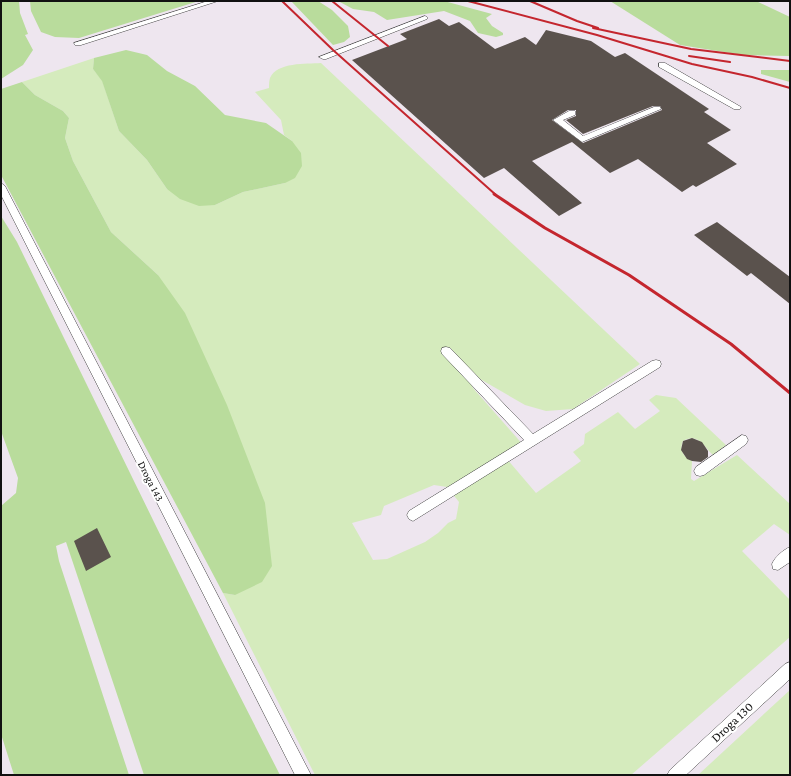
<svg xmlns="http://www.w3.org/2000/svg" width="791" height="776" font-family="'Crimson Pro',serif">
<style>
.industrial{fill:#eee6ef}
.green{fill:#d5ebbd;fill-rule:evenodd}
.forest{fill:#b9dc9c}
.building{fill:#5a524d;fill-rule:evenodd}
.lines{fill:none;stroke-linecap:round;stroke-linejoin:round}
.service-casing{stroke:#444;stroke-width:1}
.service{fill:#fff;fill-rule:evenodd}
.rail-far1{stroke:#c4262e;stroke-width:2}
.rail{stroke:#c4262e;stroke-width:3}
.labels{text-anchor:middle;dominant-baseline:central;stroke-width:4;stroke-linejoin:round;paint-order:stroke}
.street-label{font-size:11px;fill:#111;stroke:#fff}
.near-street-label{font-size:13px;fill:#111;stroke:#fff}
</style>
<rect width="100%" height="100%" fill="#fffdf5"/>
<!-- industrial -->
<path class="industrial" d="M 1,1 L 790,1 L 790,775 L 1,775 Z"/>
<!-- green -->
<path class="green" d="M 94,58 L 93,69 L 102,80 L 119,131 L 147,160 L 167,189 L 215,205 L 243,192 L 285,183 L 292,141 L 284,135 L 281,120 L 255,92 L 269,88 C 269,85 269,81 270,78 C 277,62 306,64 321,63 L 640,364 L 573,409 L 546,411 L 525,405 L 480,379 L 470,381 L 473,388 L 525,447 L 507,459 L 536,493 L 581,461 L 573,452 L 584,444 L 585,434 L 618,412 L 635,429 L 660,411 L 649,400 L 656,395 L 676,398 L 726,445 L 713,455 C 704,447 698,432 683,441 C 679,451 684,457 692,461 L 691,479 L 694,481 L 737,455 L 790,504 L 790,535 L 774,524 L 742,551 L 790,600 L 790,637 L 631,775 L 315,775 L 223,593 L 235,595 L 158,275 L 111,232 L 73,161 L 65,138 L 69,118 L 63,111 L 35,95 L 22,82 ZM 434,485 L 447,487 L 459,502 L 456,519 L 448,523 L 438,533 L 425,542 L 387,559 L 373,560 L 352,523 L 381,515 L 384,506 Z
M 790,690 L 790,775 L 698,775 Z"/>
<!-- forest -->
<path class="forest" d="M 1,1 L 19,1 L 20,13 L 28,34 L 25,35 L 33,50 L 23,65 L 1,79 Z
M 30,1 L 199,1 L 79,38 L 55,37 L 41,32 L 31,11 Z
M 291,1 L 318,1 L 332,10 L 348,26 L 350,37 L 344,42 L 333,45 Z
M 338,1 L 444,1 L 492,14 L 486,18 L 492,26 L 503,33 L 503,35 L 496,37 L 478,33 L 470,21 L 444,11 L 387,20 L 374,12 L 353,9 Z
M 610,1 L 756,1 L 790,17 L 790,56 L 743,55 L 680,45 Z
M 126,50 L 147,55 L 167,71 L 195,86 L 225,115 L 266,123 L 292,141 L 301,153 L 302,166 L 295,178 L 285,183 L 243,192 L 215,205 L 199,206 L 180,199 L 167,189 L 147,160 L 119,131 L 102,81 L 93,69 L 94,58 Z
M 761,70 L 790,70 L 790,82 L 761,74 Z
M 22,82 L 35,95 L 63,111 L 69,118 L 65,138 L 73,161 L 111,232 L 158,275 L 185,313 L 227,405 L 265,503 L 272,566 L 262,582 L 235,595 L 223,593 L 1,175 L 1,89 Z
M 1,216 L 17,242 L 222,661 L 280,775 L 144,775 L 66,542 L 56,546 L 59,561 L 129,775 L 14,775 L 1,734 L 1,506 L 16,493 L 18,478 L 1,431 Z"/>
<!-- building -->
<path class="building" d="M 439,19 L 449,26 L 459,22 L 495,49 L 525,37 L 536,45 L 546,30 L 591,41 L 615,57 L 625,53 L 709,109 L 704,112 L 731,130 L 707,143 L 737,164 L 696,187 L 693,185 L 682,192 L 638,159 L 610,173 L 572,142 L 532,161 L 582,203 L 559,216 L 504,168 L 484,178 L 352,60 L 407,39 L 400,34 ZM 653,106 L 660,106 L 662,110 L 583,143 L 552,120 L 568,110 L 576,110 L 576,116 L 566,120 L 583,134 Z
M 717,222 L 790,277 L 790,304 L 751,273 L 747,276 L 694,235 Z
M 692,438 L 702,442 L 708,451 L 708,457 L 701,462 L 692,461 L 687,459 L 681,450 L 683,441 Z
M 97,528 L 111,557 L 86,571 L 74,541 Z"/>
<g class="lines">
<!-- service casing -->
<g class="service-casing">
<path id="service" d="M 208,1 L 218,1 L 81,45 L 75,45 L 74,43 Z
M 425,16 L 427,17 L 427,19 L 326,59 L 323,59 L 319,57 Z
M 659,63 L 665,63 L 741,107 L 740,109 L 734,109 L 659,67 Z
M 654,107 L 660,107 L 661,109 L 582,142 L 553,120 L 569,111 L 575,111 L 575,115 L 563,120 L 583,136 Z
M 1,183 L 5,186 L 311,775 L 295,775 L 1,195 Z
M 446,347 L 450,348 L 533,434 L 652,361 L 656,360 L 660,361 L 661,364 L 660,367 L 413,521 L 409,519 L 407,515 L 409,511 L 524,440 L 442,354 L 441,351 L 442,348 Z
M 742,435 L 746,436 L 748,440 L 746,444 L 704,475 L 700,476 L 696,475 L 694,471 L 696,467 Z
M 790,547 L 790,562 L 778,570 L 773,569 L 772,564 C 775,557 783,550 790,547 Z
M 790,662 L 790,679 L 686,775 L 667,775 L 670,770 L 785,664 Z"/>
</g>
<!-- service -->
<use href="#service" class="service"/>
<!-- rail-far1 -->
<path class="rail-far1" d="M 282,1 L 333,50 L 496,195
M 332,1 L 388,46
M 468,1 L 597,35 L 692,64 L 752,77 L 790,88
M 530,1 L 577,21 L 598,28
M 593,28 L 691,49 L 790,61
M 689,56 L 730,62"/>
<!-- rail -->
<path class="rail" d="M 494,194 L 545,228 L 629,275 L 731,344 L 790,393"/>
</g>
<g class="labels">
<!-- street labels -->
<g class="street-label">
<text transform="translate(151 481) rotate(63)">Droga 143</text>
</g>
<!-- near-street labels -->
<g class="near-street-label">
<text transform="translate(732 722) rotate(-43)">Droga 130</text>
</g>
</g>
<!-- border -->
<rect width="791" height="776" fill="none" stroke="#111111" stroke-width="4"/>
</svg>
